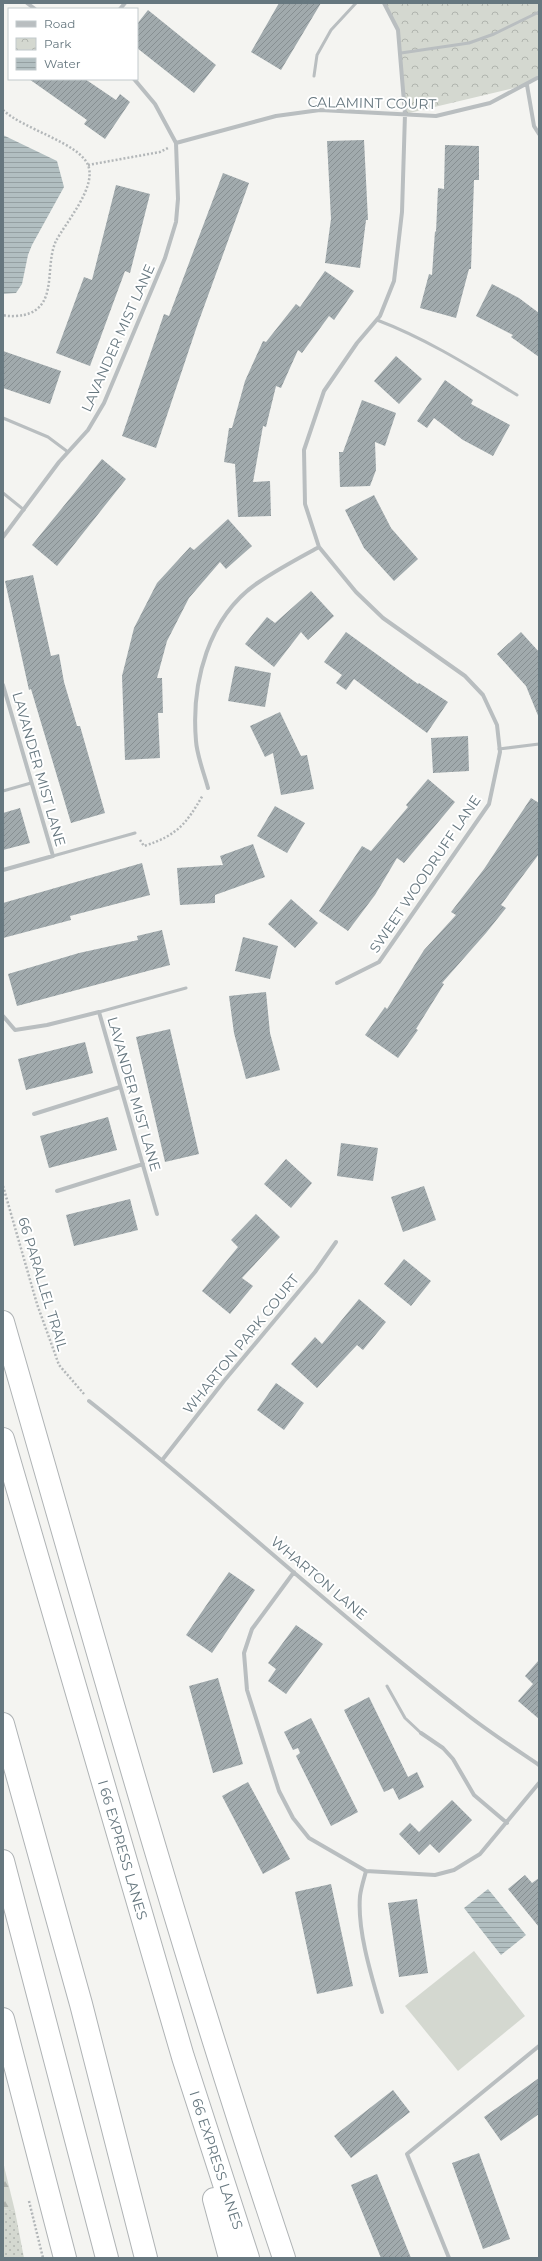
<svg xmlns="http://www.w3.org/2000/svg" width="542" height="2261" font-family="Montserrat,sans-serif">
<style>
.grass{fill:url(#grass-dots)}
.forest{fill:url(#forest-firs)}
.park{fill:url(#park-crowns)}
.pitch{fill:#d4d8d0}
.water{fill:url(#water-rules)}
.building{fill:url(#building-hatch)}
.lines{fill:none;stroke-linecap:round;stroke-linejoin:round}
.highway-casing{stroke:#afb3b5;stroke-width:24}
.path{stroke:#b3b7b9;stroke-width:2.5;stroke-dasharray:2 2;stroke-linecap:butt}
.lane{stroke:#b9bec0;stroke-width:3}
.street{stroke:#b9bec0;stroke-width:4}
.highway{stroke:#fff;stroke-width:22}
.labels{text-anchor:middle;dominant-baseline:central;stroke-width:4;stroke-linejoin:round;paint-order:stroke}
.street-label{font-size:14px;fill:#66777f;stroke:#fff}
</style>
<defs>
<pattern id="grass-dots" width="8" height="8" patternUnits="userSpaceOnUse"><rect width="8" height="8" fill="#d4d8d0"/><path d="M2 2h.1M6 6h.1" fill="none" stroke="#b0b4ae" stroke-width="1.8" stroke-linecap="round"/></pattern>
<pattern id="forest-firs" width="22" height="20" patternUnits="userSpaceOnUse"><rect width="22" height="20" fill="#d4d8d0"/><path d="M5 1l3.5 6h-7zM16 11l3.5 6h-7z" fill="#b0b4ae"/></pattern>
<pattern id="park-crowns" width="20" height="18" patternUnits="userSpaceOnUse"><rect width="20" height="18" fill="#d4d8d0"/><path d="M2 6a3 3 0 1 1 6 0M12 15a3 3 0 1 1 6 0" fill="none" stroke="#b0b4ae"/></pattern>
<pattern id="water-rules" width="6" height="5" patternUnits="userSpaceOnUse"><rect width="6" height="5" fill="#b2bfc1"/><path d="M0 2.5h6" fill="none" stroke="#95a0a2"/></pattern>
<pattern id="building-hatch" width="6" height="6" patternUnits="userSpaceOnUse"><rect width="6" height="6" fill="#a1aaad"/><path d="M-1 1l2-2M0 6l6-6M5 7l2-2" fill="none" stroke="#878f92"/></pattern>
</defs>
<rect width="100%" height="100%" fill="#f4f4f1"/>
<!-- grass -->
<path class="grass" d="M 3,2209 L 15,2211 L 24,2258 L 3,2258 Z"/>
<!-- forest -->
<path class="forest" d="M 3,2162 L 15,2211 L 3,2209 Z"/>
<!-- park -->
<path class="park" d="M 384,3 L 539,3 L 539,74 L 527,85 L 405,114 L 398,30 Z"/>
<!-- pitch -->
<path class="pitch" d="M 474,1951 L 525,2016 L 458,2071 L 405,2006 Z"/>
<!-- water -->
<path class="water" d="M 3,135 L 57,161 L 64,187 L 32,245 L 28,255 L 22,284 L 16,293 L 3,294 Z
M 488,1889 L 526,1935 L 501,1955 L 464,1908 Z"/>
<!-- building -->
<path class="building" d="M 279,3 L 321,3 L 281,70 L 251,52 Z
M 148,10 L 216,65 L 194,93 L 137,48 L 137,24 Z
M 29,79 L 85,79 L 116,100 L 120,94 L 130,102 L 105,139 L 84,124 L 87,120 Z
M 364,140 L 368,220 L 366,220 L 360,268 L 325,263 L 331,219 L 327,141 Z
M 445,145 L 479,146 L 479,180 L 474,180 L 471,269 L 469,269 L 456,318 L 420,308 L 429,274 L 432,275 L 435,231 L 436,232 L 438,188 L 444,189 Z
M 223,173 L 249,183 L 197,326 L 156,448 L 122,436 L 164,314 L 169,316 Z
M 116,185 L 150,194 L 130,273 L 125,271 L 90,366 L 56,353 L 84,277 L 92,280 Z
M 325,271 L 354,291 L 334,320 L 329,316 L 302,353 L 298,350 L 281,388 L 276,386 L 266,427 L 263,426 L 253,482 L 270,481 L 271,516 L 238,517 L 235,464 L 224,462 L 229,428 L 232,428 L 245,381 L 263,341 L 266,342 L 296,304 L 300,307 Z
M 492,284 L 519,298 L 539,313 L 539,357 L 511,337 L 513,335 L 476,316 Z
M 3,351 L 61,371 L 50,404 L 3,388 Z
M 396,356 L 422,379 L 399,404 L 374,381 Z
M 445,380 L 473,400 L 471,404 L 510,425 L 493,456 L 463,440 L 434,418 L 427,428 L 417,421 Z
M 362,400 L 396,413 L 385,446 L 375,442 L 376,470 L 370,486 L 340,487 L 339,452 L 343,452 Z
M 102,459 L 126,479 L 57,566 L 32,545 Z
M 374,495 L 391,528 L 418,559 L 394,581 L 364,548 L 345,510 Z
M 228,519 L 252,546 L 226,569 L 220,562 L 189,598 L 167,641 L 157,678 L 162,678 L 163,713 L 158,713 L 160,758 L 125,760 L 122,676 L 134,628 L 157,583 L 190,547 L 194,550 Z
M 33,575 L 51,656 L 59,654 L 64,682 L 77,726 L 80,726 L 105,813 L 71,823 L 31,689 L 29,690 L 5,581 Z
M 311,591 L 334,616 L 308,640 L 301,632 L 274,667 L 245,644 L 267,617 L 275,623 Z
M 346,632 L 418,684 L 419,683 L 448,702 L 427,733 L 354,679 L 346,690 L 336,683 L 342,675 L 324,662 Z
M 521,632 L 539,652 L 539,718 L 526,686 L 497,654 Z
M 235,666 L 271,673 L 265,707 L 228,701 Z
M 280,712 L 301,756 L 307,755 L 314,789 L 281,795 L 273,753 L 265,757 L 250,726 Z
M 468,736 L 469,771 L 433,773 L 431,738 Z
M 428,779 L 455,802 L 404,863 L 397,858 L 375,895 L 348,931 L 319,911 L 362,846 L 371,851 L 408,807 L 406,805 Z
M 531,798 L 539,803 L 539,854 L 501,905 L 506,908 L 486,933 L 442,983 L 444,984 L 416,1029 L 418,1030 L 398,1058 L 365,1035 L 385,1007 L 387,1009 L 424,950 L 456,915 L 451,912 L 484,869 Z
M 275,806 L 305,823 L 287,853 L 257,836 Z
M 20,808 L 30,843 L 3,850 L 3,813 Z
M 253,844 L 265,877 L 215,895 L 215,903 L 180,905 L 177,868 L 223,865 L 220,856 Z
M 142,863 L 150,895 L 70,916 L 71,920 L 3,938 L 3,903 Z
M 291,899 L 318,923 L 295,948 L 268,924 Z
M 162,930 L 170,965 L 17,1006 L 8,974 L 79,953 L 138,940 L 137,936 Z
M 243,937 L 278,946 L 270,979 L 235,971 Z
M 266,992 L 270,1033 L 280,1070 L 246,1079 L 234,1033 L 229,996 Z
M 170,1029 L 199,1154 L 165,1162 L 136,1037 Z
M 85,1042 L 93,1073 L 26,1090 L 18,1059 Z
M 108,1117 L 117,1150 L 49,1168 L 40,1136 Z
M 341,1143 L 378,1148 L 373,1181 L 337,1176 Z
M 286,1159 L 312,1183 L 291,1208 L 264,1184 Z
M 424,1186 L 436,1220 L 403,1232 L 391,1197 Z
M 130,1199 L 138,1230 L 74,1246 L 66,1215 Z
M 256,1214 L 280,1237 L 242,1278 L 253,1286 L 230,1314 L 202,1291 L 238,1247 L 231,1240 Z
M 404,1259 L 431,1281 L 411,1306 L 384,1284 Z
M 359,1299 L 386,1322 L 363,1350 L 357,1345 L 317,1388 L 291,1364 L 315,1337 L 322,1344 Z
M 276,1383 L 304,1403 L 284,1430 L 257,1410 Z
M 229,1572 L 255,1590 L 212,1653 L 186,1635 Z
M 296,1625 L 323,1644 L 286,1694 L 268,1681 L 276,1669 L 268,1663 Z
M 539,1660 L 539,1719 L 518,1701 L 533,1684 L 525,1676 Z
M 218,1678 L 243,1764 L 213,1773 L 189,1686 Z
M 369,1697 L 408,1777 L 417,1772 L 424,1787 L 399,1800 L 393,1788 L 384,1792 L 344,1710 Z
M 311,1718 L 358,1812 L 331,1826 L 296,1756 L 300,1753 L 298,1748 L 293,1750 L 284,1732 Z
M 248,1782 L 290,1859 L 263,1874 L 222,1796 Z
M 452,1800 L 472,1820 L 439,1853 L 430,1844 L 419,1855 L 399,1834 L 410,1823 L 419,1832 Z
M 525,1875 L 532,1883 L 539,1878 L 539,1927 L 508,1889 Z
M 331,1884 L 353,1986 L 317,1994 L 295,1892 Z
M 417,1899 L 428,1973 L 399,1977 L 388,1903 Z
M 539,2078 L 539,2114 L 501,2141 L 484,2117 Z
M 393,2090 L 410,2112 L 351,2158 L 334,2136 Z
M 479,2153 L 510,2239 L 483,2249 L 452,2163 Z
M 377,2174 L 411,2258 L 381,2258 L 351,2185 Z"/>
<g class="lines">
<!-- highway casing -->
<g class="highway-casing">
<g id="highway">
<path d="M 3,1322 C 93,1635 180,1949 284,2258"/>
<path id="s1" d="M 3,1439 L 183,2057 L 248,2258"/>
<path d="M 3,1724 L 81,2004 L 146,2258"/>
<path d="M 3,1861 L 107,2258"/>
<path d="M 3,2019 L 65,2258"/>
<path d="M 214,2199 L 230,2258"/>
</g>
</g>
<!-- path -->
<path class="path" d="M 3,110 C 23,129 79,143 88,165 C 97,187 66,222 56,241 C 44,266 59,307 24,315 C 18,316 9,317 3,315
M 88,165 L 160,152 L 168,148
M 140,840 L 144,846 C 178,835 186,824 203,795
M 3,1186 L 37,1304 L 59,1365 L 84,1394
M 29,2201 L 43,2258"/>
<!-- lane -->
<path class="lane" d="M 401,53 L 469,43 L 494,34 L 539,12
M 314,76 L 317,55 L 331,30 L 356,3
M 377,320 C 427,339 471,367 517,395
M 3,418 L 48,437 L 68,452
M 3,493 L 24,510
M 499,749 L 539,744
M 3,791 L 31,783
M 53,856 L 135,833
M 99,1012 L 186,988
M 387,1686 L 405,1718 L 421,1733"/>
<!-- street -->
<path class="street" d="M 27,3 L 35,9
M 120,9 L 125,3
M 527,85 L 534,126 L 539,134
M 176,143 L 276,116 L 320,110 L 436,116 L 490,103 L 539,77
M 3,537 L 59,462 L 88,430 L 104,403 L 165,258 L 176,222 L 178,199 L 176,143 L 155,104 L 134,79
M 3,685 L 53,856 L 3,870
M 208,788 C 204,773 197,756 196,741 C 191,683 208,616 259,582 C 278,569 299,558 319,547
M 337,983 L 379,962 L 489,804 L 500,752 L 497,725 L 483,695 L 465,676 L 383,618 L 356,592 L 319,547 L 305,504 L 304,450 L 324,391 L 357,343 L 380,316 L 394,281 L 402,212 L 405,114 L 398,30 L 384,3
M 3,1016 L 15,1030 L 47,1025 L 99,1012 L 157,1214
M 34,1114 L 120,1087
M 57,1191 L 143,1164
M 89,1401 C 217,1502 336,1614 465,1713 C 489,1732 514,1748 539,1765
M 163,1459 L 224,1381 L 315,1272 L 336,1242
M 294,1572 L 252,1629 L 244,1653 L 247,1690 L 279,1791 L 293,1818 L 309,1838 L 366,1871 L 435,1875 L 454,1870 L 480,1854 L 539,1783
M 421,1733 L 443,1748 L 453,1759 L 474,1795 L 507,1823
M 366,1871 C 364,1879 361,1888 360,1896 C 357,1931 372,1978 382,2012
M 449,2258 L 407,2154 L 539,2046"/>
<!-- highway -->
<use href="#highway" class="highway"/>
</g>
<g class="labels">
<!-- street labels -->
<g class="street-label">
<text transform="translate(372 103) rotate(1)">CALAMINT COURT</text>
<text transform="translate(118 338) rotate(-66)">LAVANDER MIST LANE</text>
<text transform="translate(39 769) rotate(74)">LAVANDER MIST LANE</text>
<text transform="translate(425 874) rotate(-56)">SWEET WOODRUFF LANE</text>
<text transform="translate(134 1094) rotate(74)">LAVANDER MIST LANE</text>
<text transform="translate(43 1284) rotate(73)">66 PARALLEL TRAIL</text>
<text transform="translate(241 1344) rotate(-51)">WHARTON PARK COURT</text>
<text transform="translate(319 1578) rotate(40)">WHARTON LANE</text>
<text stroke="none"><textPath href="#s1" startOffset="428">I 66 EXPRESS LANES</textPath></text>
<text stroke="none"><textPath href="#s1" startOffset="752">I 66 EXPRESS LANES</textPath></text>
</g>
</g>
<!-- border -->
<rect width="542" height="2261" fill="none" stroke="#66777f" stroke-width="8"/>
<!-- legend -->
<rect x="8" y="8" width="130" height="72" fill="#ffffff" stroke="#c2c9cc"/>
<rect x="16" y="21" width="20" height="6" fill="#b9bec0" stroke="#c2c9cc"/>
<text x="44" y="28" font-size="12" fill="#66777f">Road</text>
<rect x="16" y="38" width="20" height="12" fill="url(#park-crowns)" stroke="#c2c9cc"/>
<text x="44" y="48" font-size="12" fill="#66777f">Park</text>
<rect x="16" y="58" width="20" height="12" fill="url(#water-rules)" stroke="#c2c9cc"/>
<text x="44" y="68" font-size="12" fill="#66777f">Water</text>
</svg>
